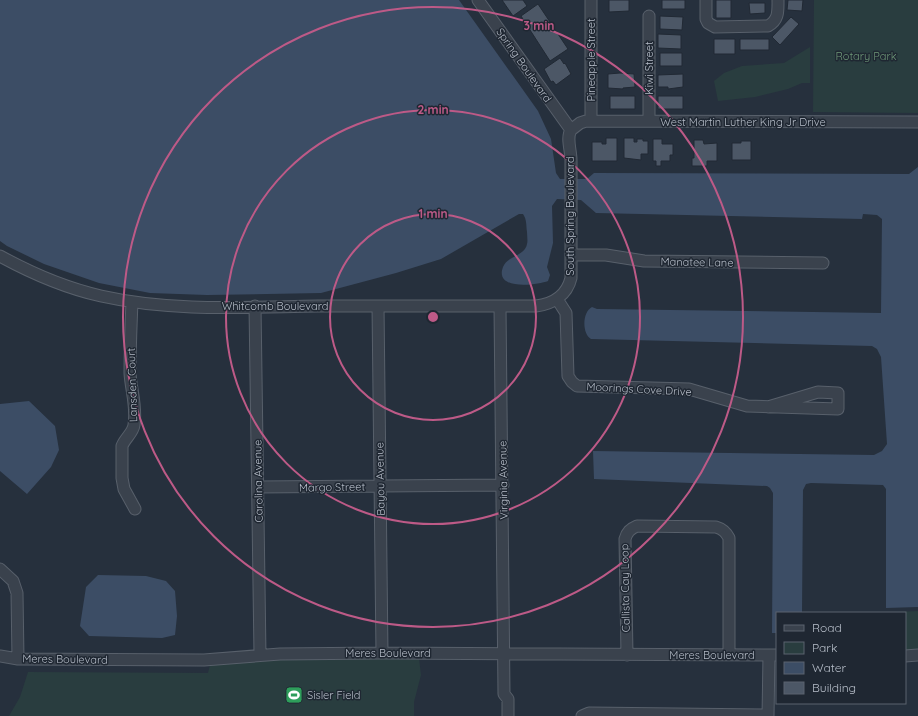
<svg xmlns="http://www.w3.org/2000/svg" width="918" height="716" font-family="Quicksand,sans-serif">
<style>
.green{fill:#293d3f}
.water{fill:#3c4d65}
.building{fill:#4c5766;stroke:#212934}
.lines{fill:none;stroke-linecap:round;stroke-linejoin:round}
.minor-casing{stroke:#58606b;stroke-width:13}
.minor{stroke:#3a424d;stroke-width:11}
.ring{fill:none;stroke:#bd5a87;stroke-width:2}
.labels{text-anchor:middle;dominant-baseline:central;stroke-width:3;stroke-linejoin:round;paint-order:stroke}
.park-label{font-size:11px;fill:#6e9878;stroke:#1f2732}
.street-label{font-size:11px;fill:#b6bdc8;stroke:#1f2732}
.poi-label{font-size:11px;fill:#b6bdc8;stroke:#1f2732;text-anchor:start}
.centre{fill:#bd5a87;stroke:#1f2732;stroke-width:2}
.ring-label{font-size:12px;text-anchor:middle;font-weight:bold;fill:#bd5a87;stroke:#1f2732;stroke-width:3;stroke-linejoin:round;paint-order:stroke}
</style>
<rect width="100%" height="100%" fill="#26303d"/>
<!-- green -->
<path class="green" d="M 814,0 L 918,0 L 918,113 L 813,112 Z
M 810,47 L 810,83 L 802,83 L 788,89 L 755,97 L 718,101 L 714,81 L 724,73 L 742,66 L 784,63 Z
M 918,611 L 918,650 L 905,650 L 905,613 L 896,613 L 896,612 Z
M 419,658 L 421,675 L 414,702 L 414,716 L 9,716 L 20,697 L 28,672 L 208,673 L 210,665 L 280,659 Z"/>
<!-- water -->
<path class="water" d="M 0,0 L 459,0 L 538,111 L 551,139 L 556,173 L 560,179 L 587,179 L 594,173 L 909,174 L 918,167 L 918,607 L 886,608 L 886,489 L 883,485 L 811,483 L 806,484 L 803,490 L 802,613 L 777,613 L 777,633 L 772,633 L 773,493 L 770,488 L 767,486 L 594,479 L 593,451 L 874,455 L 882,451 L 887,444 L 881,357 L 877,349 L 872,346 L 591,339 C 582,334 582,312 592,307 L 597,309 L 881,313 L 882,219 L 877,215 L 863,214 L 862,219 L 596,213 L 581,200 L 557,199 L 552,206 L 553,243 L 547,267 L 550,275 L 548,281 C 537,285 494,291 503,267 C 507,256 525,256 527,244 C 528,241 527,236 527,232 C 526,225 527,220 523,214 L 519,214 L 441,259 L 396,273 L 321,293 L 207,295 L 150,293 L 99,283 L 44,264 L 7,246 L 0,241 Z
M 29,401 L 55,426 L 59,450 L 51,467 L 27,494 L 0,471 L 0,404 Z
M 98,575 L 146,576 L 166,581 L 175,591 L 177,616 L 175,635 L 162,638 L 89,636 L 80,626 L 86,587 Z"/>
<!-- building -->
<path class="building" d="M 502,0 L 523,0 L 527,6 L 513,16 Z
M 609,0 L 629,0 L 629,11 L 609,12 Z
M 662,0 L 685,0 L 685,9 L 662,9 Z
M 716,0 L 731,0 L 731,18 L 716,18 Z
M 788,0 L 803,0 L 802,11 L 787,10 Z
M 749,3 L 765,3 L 765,13 L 750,14 Z
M 538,4 L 568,49 L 550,61 L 521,16 Z
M 660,16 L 683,17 L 682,30 L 660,29 Z
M 791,17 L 799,24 L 780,45 L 772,37 Z
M 658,34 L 681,35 L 681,49 L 658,48 Z
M 714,39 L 735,39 L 735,54 L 714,54 Z
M 740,39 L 769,39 L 769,50 L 740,50 Z
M 660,53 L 682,53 L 682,66 L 660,66 Z
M 560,58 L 564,64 L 565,63 L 571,74 L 556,85 L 553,81 L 551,82 L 544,69 Z
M 620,73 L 634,74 L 635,87 L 623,88 L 623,89 L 608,88 L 608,74 Z
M 683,74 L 683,87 L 668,89 L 668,87 L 658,87 L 658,75 Z
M 610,96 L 635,96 L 635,109 L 610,109 Z
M 658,96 L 683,96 L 683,109 L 658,109 Z
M 606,138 L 617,138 L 617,161 L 592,161 L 592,142 L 602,142 L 602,144 L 606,144 Z
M 624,138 L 634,138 L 634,142 L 637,142 L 637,139 L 643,139 L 643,141 L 648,141 L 648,154 L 641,154 L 641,160 L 624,158 Z
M 653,139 L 662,139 L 662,144 L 673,144 L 673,155 L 670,155 L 670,161 L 661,161 L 661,166 L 656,166 L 656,161 L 653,161 Z
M 694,140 L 703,140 L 704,144 L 717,143 L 717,161 L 707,161 L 707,166 L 692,166 L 692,158 L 694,158 Z
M 741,141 L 751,141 L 751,160 L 732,160 L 732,143 L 741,143 Z"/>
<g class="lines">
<!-- minor casing -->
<g class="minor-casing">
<path id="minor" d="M 478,0 L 571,130
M 591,0 L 591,121
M 706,0 L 706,19 L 708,23 L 715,27 L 768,26 C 779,20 778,11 778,0
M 649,16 L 649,121
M 571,130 L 580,123 L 586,121 L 918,122
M 571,255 L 606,255 L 644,261 L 823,263
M 0,256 C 31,273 66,288 101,296 C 172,312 246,307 318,306 C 391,306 463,306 536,306 C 553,304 567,295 571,278 L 571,160 C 571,150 566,138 571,130
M 557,299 L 566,313 L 568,376 L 572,382 L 577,386 L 689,389 L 747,406 L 838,409 L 838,393 L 818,392 L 768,407
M 132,302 C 131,325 130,349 130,373 C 131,390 137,407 134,425 C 133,433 125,438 122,446 L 122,478 L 124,489 L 135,509
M 255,306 L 260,655
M 378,306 L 382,653
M 500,307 L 504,694 L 508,699 L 508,716
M 258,487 L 503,485
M 0,569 L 13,581 L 17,593 L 18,659
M 627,655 L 625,539 C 627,532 630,529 637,526 L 716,527 C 723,529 726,532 729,538 L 729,655
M 0,656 L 18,659 L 204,660 L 280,654 L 382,653 L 777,655
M 905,656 L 918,655
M 582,716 L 589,713 L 768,715
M 768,716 L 769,655"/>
</g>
<!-- minor -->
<use href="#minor" class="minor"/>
</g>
<!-- distance rings -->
<g class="ring">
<circle cx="433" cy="317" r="103"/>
<circle cx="433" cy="317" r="207"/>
<circle cx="433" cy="317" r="310"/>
</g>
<!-- icons -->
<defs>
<g id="stadium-square" transform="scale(0.9)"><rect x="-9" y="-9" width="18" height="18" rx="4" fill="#2e9e5b" stroke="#1f2732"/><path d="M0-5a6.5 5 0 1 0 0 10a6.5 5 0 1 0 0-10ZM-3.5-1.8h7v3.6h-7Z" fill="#fff"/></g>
</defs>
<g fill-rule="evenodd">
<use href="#stadium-square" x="294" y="695"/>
</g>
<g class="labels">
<!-- park labels -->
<g class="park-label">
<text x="866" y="56">Rotary Park</text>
</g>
<!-- street labels -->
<g class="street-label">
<text transform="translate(591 60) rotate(-90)">Pineapple Street</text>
<text transform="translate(524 65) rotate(55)">Spring Boulevard</text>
<text transform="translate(649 68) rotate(-90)">Kiwi Street</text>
<text x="743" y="122">West Martin Luther King Jr Drive</text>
<text transform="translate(570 216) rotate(-90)">South Spring Boulevard</text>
<text transform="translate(697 262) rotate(1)">Manatee Lane</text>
<text x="275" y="306">Whitcomb Boulevard</text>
<text transform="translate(132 385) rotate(-92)">Lansden Court</text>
<text transform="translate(639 389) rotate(3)">Moorings Cove Drive</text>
<text transform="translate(380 479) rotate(-91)">Bayou Avenue</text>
<text transform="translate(503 480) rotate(-91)">Virginia Avenue</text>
<text transform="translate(258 481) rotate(-91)">Carolina Avenue</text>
<text transform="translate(332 487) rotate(-1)">Margo Street</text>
<text transform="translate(625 588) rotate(-91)">Callista Cay Loop</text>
<text x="388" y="653">Meres Boulevard</text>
<text x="712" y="655">Meres Boulevard</text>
<text transform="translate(65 659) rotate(1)">Meres Boulevard</text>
</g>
<!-- poi labels -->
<g class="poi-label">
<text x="307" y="695">Sisler Field</text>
</g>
</g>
<circle cx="433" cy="317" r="6" class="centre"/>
<g class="ring-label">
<text x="539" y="30">3 min</text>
<text x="433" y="114">2 min</text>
<text x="433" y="218">1 min</text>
</g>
<!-- legend -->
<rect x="776" y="612" width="130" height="92" fill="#1f2732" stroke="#5b636e"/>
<rect x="784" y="625" width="20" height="6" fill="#3a424d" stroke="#5b636e"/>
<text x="812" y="632" font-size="12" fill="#b6bdc8">Road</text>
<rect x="784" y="642" width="20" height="12" fill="#293d3f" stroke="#5b636e"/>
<text x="812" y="652" font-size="12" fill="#b6bdc8">Park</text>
<rect x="784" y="662" width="20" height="12" fill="#3c4d65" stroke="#5b636e"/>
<text x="812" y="672" font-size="12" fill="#b6bdc8">Water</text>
<rect x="784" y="682" width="20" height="12" fill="#4c5766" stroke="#5b636e"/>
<text x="812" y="692" font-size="12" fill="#b6bdc8">Building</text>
</svg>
